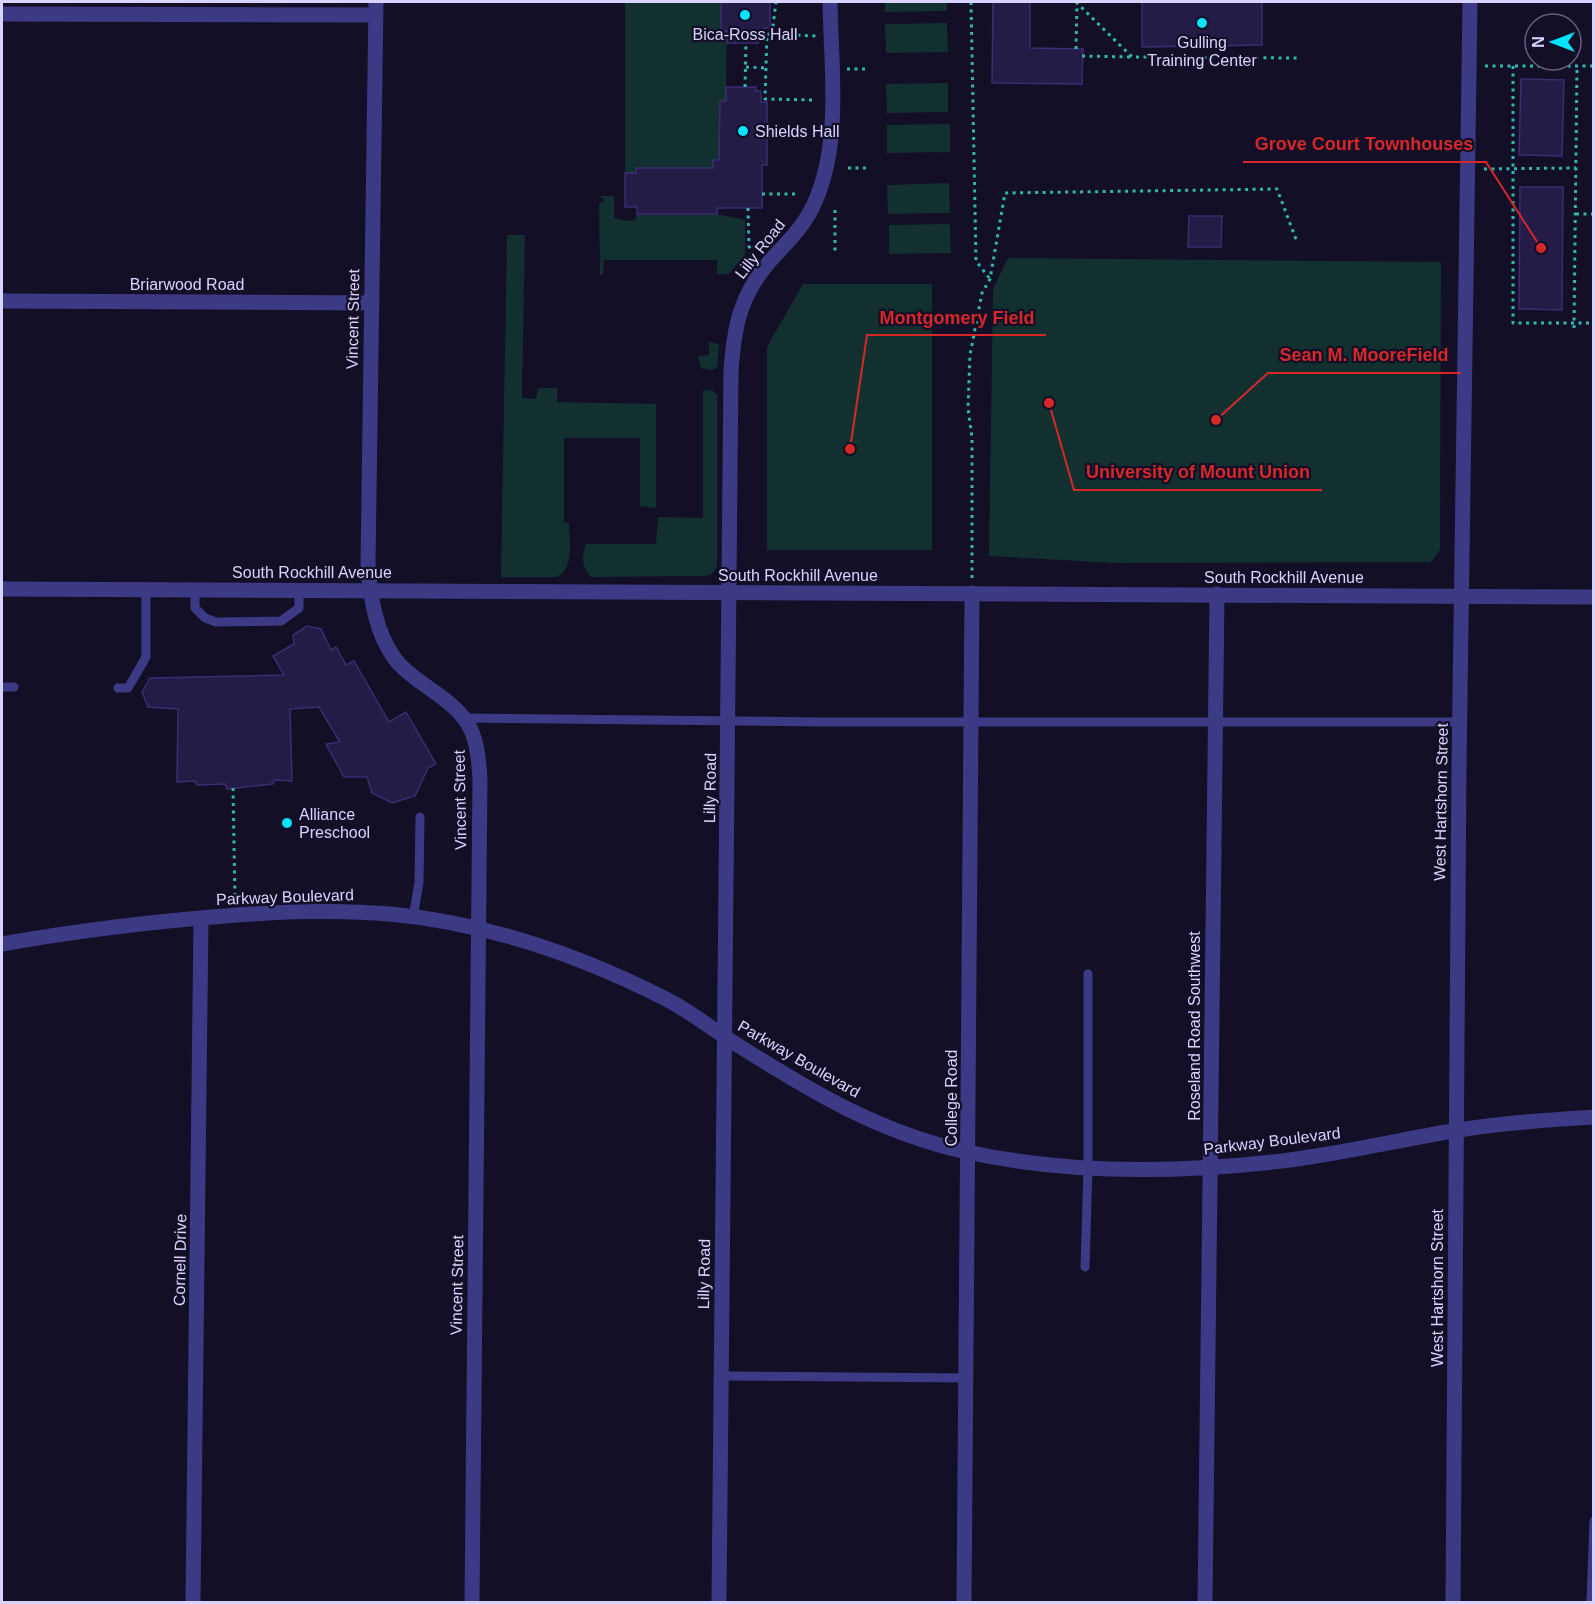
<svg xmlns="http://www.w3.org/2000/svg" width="1595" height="1604" font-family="Arial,sans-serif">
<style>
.green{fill:#12302f}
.building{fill:#241b47;stroke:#3b2d73;stroke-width:1.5}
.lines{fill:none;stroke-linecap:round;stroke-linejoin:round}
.path{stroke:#2fb8b0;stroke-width:3;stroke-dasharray:3 4.5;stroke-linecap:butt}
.service{stroke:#3d3a85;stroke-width:9}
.minor{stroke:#3d3a85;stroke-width:15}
.tertiary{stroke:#3d3a85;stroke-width:15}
.poi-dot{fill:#00e5ff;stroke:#130f26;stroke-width:2}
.labels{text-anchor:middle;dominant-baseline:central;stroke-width:4.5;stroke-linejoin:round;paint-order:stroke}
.poi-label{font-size:16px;fill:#d9d4ff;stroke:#130f26}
.street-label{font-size:16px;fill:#d9d4ff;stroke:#130f26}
.leader{fill:none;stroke:#d62828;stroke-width:2}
.callout-dot{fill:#d62828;stroke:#130f26;stroke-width:2}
.callout-label{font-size:18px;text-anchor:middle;font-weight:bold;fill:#d62828;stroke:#130f26;stroke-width:4.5;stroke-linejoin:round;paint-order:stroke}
</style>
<rect width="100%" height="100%" fill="#130f26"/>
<!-- green -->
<path class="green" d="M 625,2 L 721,2 L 721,30 L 727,31 L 726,101 L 720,102 L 719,160 L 713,168 L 636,168 L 636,173 L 625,173 Z
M 885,2 L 947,2 L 947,11 L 885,12 Z
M 947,23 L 948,52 L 886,53 L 885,24 Z
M 948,83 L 948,112 L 887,113 L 886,84 Z
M 950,124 L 950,152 L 887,153 L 887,125 Z
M 949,183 L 950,213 L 888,214 L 887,185 Z
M 601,196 L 614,196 L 614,218 L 629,221 L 635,220 L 637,214 L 717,214 L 745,220 L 745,255 L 729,274 L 717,274 L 717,260 L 604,260 L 603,275 L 600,275 L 599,203 L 603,202 L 604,198 L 599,198 Z
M 950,224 L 951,253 L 889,254 L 889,225 Z
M 507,235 L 525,235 L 522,398 L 536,399 L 538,388 L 557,388 L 557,402 L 656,404 L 656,508 L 640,506 L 640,438 L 564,438 L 564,523 L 569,523 C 569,540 575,568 557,577 L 501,577 Z
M 1008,258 L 1441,262 L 1440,550 L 1431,562 L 1115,563 L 989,556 L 993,289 Z
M 803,284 L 932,284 L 932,550 L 767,550 L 767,347 Z
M 709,342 L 719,344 L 717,368 L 711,370 L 701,368 L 698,356 L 709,355 Z
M 712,390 L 717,395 L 717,566 L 713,573 L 707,576 L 591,577 C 582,567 581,557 586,544 L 656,544 L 658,517 L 703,518 L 703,391 Z"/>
<!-- building -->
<path class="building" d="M 721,2 L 770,2 L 770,28 L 764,28 L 764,39 L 758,39 L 758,43 L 727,43 L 727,31 L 721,31 Z
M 993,2 L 1030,2 L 1030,48 L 1083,49 L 1082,84 L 992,83 Z
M 1142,2 L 1262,2 L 1262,45 L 1142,47 Z
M 1521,79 L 1564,80 L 1562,156 L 1519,155 Z
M 726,87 L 756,87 L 756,91 L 761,91 L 761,102 L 767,102 L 767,165 L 762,165 L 762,208 L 717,208 L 717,214 L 637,214 L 637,207 L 625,207 L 625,173 L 636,173 L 636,168 L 713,168 L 713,160 L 719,160 L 720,101 L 726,101 Z
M 1520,187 L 1563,187 L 1562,310 L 1519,309 Z
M 1189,216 L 1222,216 L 1221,247 L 1188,247 Z
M 307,626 L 321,629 L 331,650 L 336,647 L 346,665 L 354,661 L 389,722 L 406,712 L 436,764 L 428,768 L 415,796 L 392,803 L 372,793 L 367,777 L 344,777 L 326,744 L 340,742 L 319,707 L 290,709 L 292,781 L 275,780 L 273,784 L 227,789 L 225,784 L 197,785 L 195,781 L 177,782 L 178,709 L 148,707 L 142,692 L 150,678 L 284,675 L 273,656 L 294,644 L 293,635 Z"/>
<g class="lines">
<!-- path -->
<path class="path" d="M 971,2 L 976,261 L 990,279
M 1076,2 L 1132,57 L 1298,58
M 772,34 L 776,2
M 1076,49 L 1077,3
M 1082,56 L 1130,57
M 1485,66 L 1594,66
M 1513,66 L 1513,323 L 1594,323
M 746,67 L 766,68
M 847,69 L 866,69
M 745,87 L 746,43
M 812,100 L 765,99 L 767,34 L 816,36
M 848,168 L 867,168
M 1484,169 L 1576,168
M 762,194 L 799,194
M 748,208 L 749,246 L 751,253
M 835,210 L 835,252
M 1576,214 L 1594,214
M 1574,328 L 1577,66
M 972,578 L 972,438 L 968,408 L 970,355 L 982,293 L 990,279 L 1005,193 L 1277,189 L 1297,242
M 233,788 L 235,899"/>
<!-- service -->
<path class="service" d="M 195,590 L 195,608 L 205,618 L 216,622 L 281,621 L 299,608 L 299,590
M 2,687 L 14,687
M 118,688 L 128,688 L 146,657 L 146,590
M 465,718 L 823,722 L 1460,722
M 413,917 L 419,883 L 420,817
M 1085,1267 L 1088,1167 L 1088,974
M 721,1376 L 967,1378
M 1591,1602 L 1594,1521"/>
<!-- minor -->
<path class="minor" d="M 376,2 L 368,563 C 370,595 375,632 395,659 C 403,670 415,678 426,686 C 468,715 477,726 480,779 L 472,1602
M 2,14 L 375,15
M 2,301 L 372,303
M 2,944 C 75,931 149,922 224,916 C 279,912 334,909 390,914 C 486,923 580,955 666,999 C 691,1012 712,1029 736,1044 C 810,1091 880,1133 967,1152 C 1072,1175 1184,1173 1290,1160 C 1344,1153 1399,1140 1453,1131 C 1499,1123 1547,1120 1594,1117
M 193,1602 L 201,918
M 719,1602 L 731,371 C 734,327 740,295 770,261 C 786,243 804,227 814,204 C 842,143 831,67 830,2
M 964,1602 L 972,593
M 1205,1602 L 1217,594
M 1453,1602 L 1459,765 L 1470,2"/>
<!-- tertiary -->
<path class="tertiary" d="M 2,589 L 1594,597"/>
</g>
<!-- markers -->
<g class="poi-dot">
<circle cx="745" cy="15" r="6"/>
<circle cx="1202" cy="23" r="6"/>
<circle cx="743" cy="131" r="6"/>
<circle cx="287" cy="823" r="6"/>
</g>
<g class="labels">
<!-- poi labels -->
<g class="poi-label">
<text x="745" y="34">Bica-Ross Hall</text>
<text x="1202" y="42">Gulling<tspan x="1202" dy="18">Training Center</tspan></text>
<text x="755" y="131" text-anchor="start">Shields Hall</text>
<text x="299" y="814" text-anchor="start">Alliance<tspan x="299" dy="18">Preschool</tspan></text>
</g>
<!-- street labels -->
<g class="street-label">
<text transform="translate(760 249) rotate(-52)">Lilly Road</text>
<text x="187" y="284">Briarwood Road</text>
<text transform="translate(353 319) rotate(-89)">Vincent Street</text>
<text x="312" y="572">South Rockhill Avenue</text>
<text x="798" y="575">South Rockhill Avenue</text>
<text x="1284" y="577">South Rockhill Avenue</text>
<text transform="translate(710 788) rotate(-89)">Lilly Road</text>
<text transform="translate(460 800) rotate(-91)">Vincent Street</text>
<text transform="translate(1441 802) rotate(-89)">West Hartshorn Street</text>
<text transform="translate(285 897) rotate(-2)">Parkway Boulevard</text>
<text transform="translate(1194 1026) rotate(-90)">Roseland Road Southwest</text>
<text transform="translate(799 1059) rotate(30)">Parkway Boulevard</text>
<text transform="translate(951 1098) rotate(-90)">College Road</text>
<text transform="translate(1272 1141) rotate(-7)">Parkway Boulevard</text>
<text transform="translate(180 1260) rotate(-89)">Cornell Drive</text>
<text transform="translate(704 1274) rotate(-89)">Lilly Road</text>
<text transform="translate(457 1285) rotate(-89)">Vincent Street</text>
<text transform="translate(1437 1288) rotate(-90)">West Hartshorn Street</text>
</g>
</g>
<!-- callouts -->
<path class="leader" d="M1541 248L1486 162H1243M850 449L867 335H1046M1216 420L1268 373H1461M1049 403L1074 490H1322"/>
<g class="callout-dot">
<circle cx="1541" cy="248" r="6"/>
<circle cx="850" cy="449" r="6"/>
<circle cx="1216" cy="420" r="6"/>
<circle cx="1049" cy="403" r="6"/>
</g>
<g class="callout-label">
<text x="1364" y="150">Grove Court Townhouses</text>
<text x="957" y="324">Montgomery Field</text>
<text x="1364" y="361">Sean M. MooreField</text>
<text x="1198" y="478">University of Mount Union</text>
</g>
<!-- border -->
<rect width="1595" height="1604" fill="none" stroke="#d9d4ff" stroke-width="6"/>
<!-- north arrow -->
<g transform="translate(1553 42) rotate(270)"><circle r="28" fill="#130f26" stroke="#625e7d" stroke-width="1.5"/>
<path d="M0-4.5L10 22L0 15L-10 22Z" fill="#00e5ff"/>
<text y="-9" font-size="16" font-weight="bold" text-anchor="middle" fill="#d9d4ff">N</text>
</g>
</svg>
